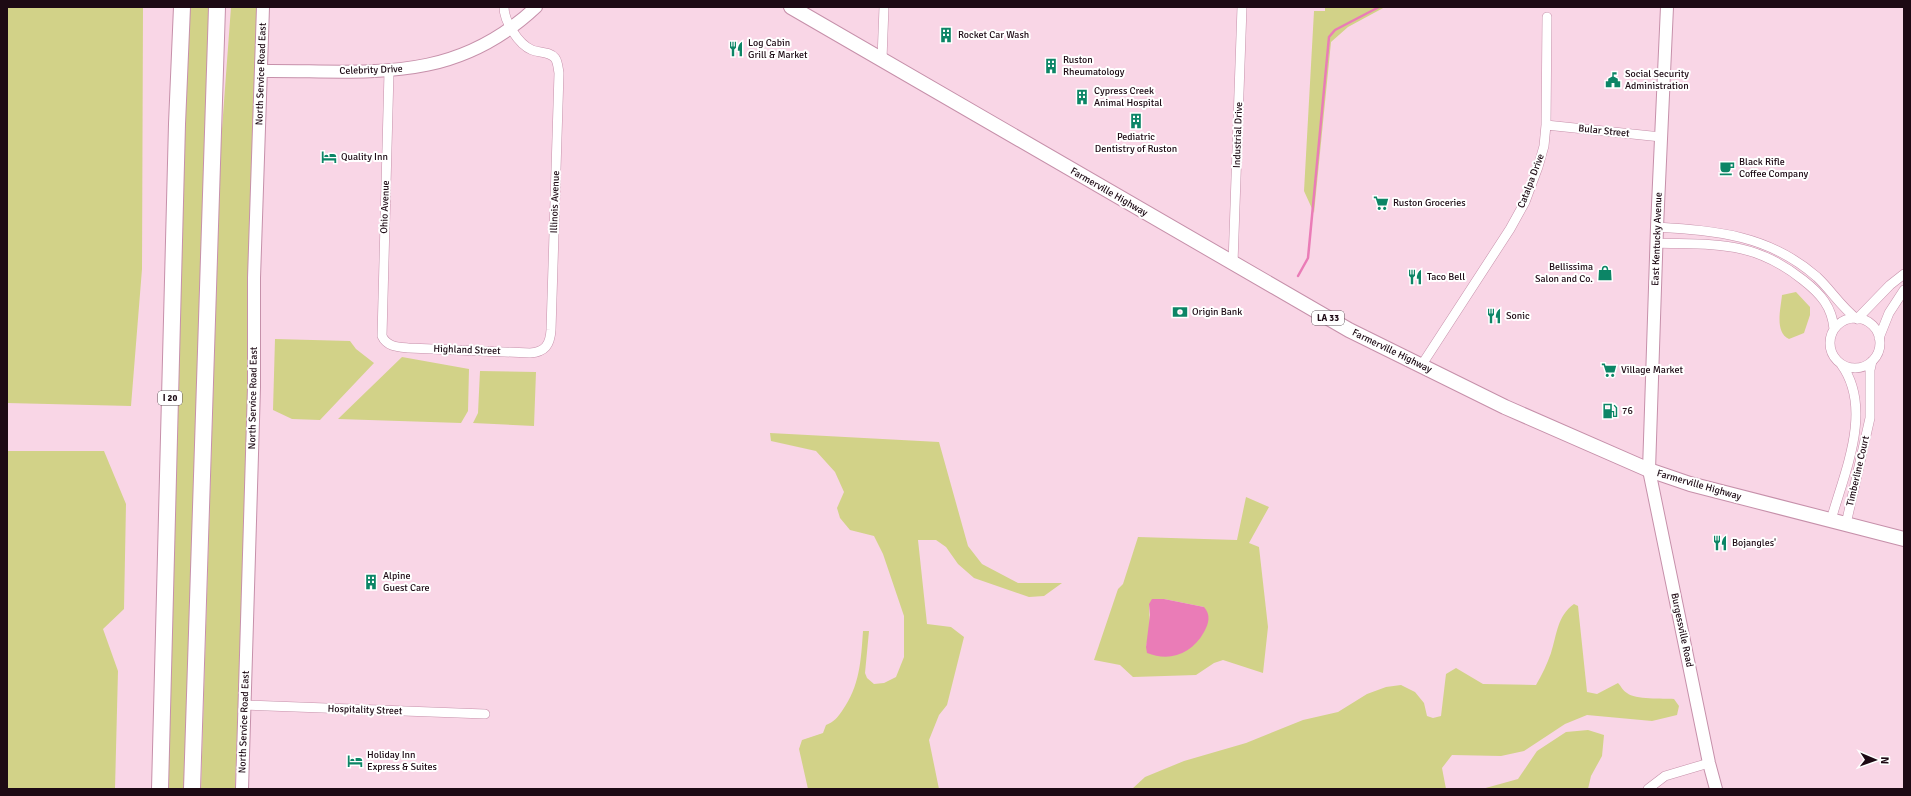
<svg xmlns="http://www.w3.org/2000/svg" width="1911" height="796" font-family="Signika,sans-serif">
<style>
.green{fill:#d2d288;fill-rule:evenodd}
.water{fill:#ea7cb7}
.lines{fill:none;stroke-linecap:round;stroke-linejoin:round}
.stream{stroke:#ea7cb7;stroke-width:2.5}
.street-casing{stroke:#c690aa;stroke-width:10}
.secondary-casing{stroke:#c690aa;stroke-width:14}
.primary-casing{stroke:#c690aa;stroke-width:16}
.highway-casing{stroke:#c690aa;stroke-width:18}
.street{stroke:#fff;stroke-width:9}
.secondary{stroke:#fff;stroke-width:12}
.primary{stroke:#fff;stroke-width:14}
.highway{stroke:#fff;stroke-width:16}
.labels{text-anchor:middle;dominant-baseline:central;stroke-width:4;stroke-linejoin:round;paint-order:stroke}
.shield{fill:#fff;stroke:#61545a;stroke-width:1}
.shield-label{font-size:9px;font-weight:bold;fill:#1d0a14}
.poi-label{font-size:10px;fill:#1d0a14;stroke:#fff;text-anchor:start}
.street-label{font-size:10px;fill:#1d0a14;stroke:#fff}
</style>
<rect width="100%" height="100%" fill="#f9d6e6"/>
<!-- green -->
<path class="green" d="M 7,7 L 143,7 L 142,269 L 131,406 L 7,403 Z
M 189,7 L 210,7 L 185,789 L 165,789 Z
M 231,7 L 258,7 L 249,393 L 235,789 L 201,789 L 221,142 Z
M 1325,7 L 1385,7 L 1348,27 L 1331,42 L 1314,213 L 1304,191 L 1314,11 L 1325,11 Z
M 1796,292 L 1810,307 L 1810,315 L 1804,333 L 1789,339 C 1774,332 1781,308 1782,295 Z
M 275,339 L 350,341 L 356,349 L 374,363 L 320,420 L 292,419 L 273,410 Z
M 402,357 L 469,369 L 468,411 L 461,423 L 338,419 Z
M 480,371 L 536,372 L 534,426 L 473,423 L 478,413 Z
M 770,433 L 939,442 L 968,546 L 982,564 L 1018,583 L 1062,583 L 1044,596 L 1029,597 L 974,578 L 958,564 L 946,547 L 936,540 L 918,540 L 927,624 L 951,627 L 964,637 L 947,705 L 939,715 L 929,740 L 939,789 L 808,789 L 799,749 L 802,740 L 823,733 L 826,725 C 834,722 837,718 842,711 C 860,686 861,660 863,631 L 869,631 L 865,673 L 867,678 L 874,684 L 884,683 L 896,677 L 904,657 L 904,616 L 883,554 L 874,536 L 850,530 L 840,518 L 837,508 L 844,492 L 835,472 L 816,451 L 771,441 Z
M 7,451 L 104,451 L 126,504 L 124,609 L 103,629 L 118,671 L 115,789 L 7,789 Z
M 1246,497 L 1269,507 L 1249,543 L 1259,547 L 1268,627 L 1263,673 L 1223,660 L 1214,663 L 1196,675 L 1133,677 L 1120,665 L 1094,660 L 1118,589 L 1123,584 L 1138,537 L 1237,540 ZM 1164,599 L 1204,607 L 1146,647 L 1150,628 L 1149,604 Z
M 1574,604 L 1578,606 L 1587,692 L 1597,694 L 1618,683 C 1621,686 1623,691 1627,693 C 1635,700 1663,698 1674,699 L 1679,706 L 1677,715 L 1652,721 L 1587,715 L 1565,724 L 1524,751 L 1501,756 L 1452,755 L 1442,768 L 1446,789 L 1132,789 L 1145,777 L 1184,761 L 1246,743 L 1303,720 L 1338,712 L 1367,694 L 1386,687 L 1401,685 L 1415,692 L 1424,703 L 1427,716 L 1433,718 L 1441,716 L 1446,674 L 1456,668 L 1483,684 L 1536,685 C 1542,675 1547,664 1551,653 C 1557,635 1557,616 1574,604 Z
M 1588,730 L 1604,735 L 1602,756 L 1591,776 L 1588,789 L 1482,789 L 1518,779 L 1537,751 L 1566,732 Z"/>
<!-- water -->
<path class="water" d="M 1152,599 L 1164,599 L 1204,607 C 1211,615 1209,623 1204,632 C 1192,654 1170,662 1147,653 L 1146,647 L 1150,615 L 1149,604 Z"/>
<g class="lines">
<!-- stream -->
<path class="stream" d="M 1298,276 L 1308,258 L 1329,37 L 1335,30 L 1379,7"/>
<!-- street casing -->
<g class="street-casing">
<path id="street" d="M 882,59 L 884,7
M 389,72 L 382,336 C 387,347 398,347 409,348 L 530,353 C 545,352 550,345 551,330 L 559,73 C 558,68 558,62 555,58 C 549,51 539,53 532,50 C 518,44 504,21 504,7
M 1546,125 L 1661,137
M 1657,227 C 1718,231 1769,235 1817,277 C 1831,290 1841,307 1857,319 L 1890,285 L 1904,274
M 1656,243 C 1716,245 1753,240 1803,280 C 1821,294 1832,307 1834,329
M 1233,263 L 1242,7
M1830 343a25 25 0 1 1 50 0a25 25 0 1 1-50 0Z
M 1879,338 L 1889,313 L 1904,290
M 1421,366 L 1510,229 L 1525,202 L 1538,167 L 1544,146 L 1546,125 L 1547,17
M 1831,520 C 1844,473 1874,409 1841,364
M 1846,524 L 1870,418 L 1870,370 L 1872,361
M 244,705 L 485,714
M 1648,789 L 1665,776 L 1709,763"/>
</g>
<!-- secondary casing -->
<g class="secondary-casing">
<path id="secondary" d="M 1667,7 L 1657,227 L 1649,470 L 1709,763 L 1716,789
M 262,71 C 367,70 452,86 536,7
M 242,789 L 254,387 L 254,278 L 263,7"/>
</g>
<!-- primary casing -->
<g class="primary-casing">
<path id="primary" d="M 791,7 L 1349,330 L 1505,407 L 1649,470 L 1690,484 L 1904,539"/>
</g>
<!-- highway casing -->
<g class="highway-casing">
<path id="highway" d="M 160,789 L 177,124 L 182,7
M 192,789 L 217,7"/>
</g>
<!-- street -->
<use href="#street" class="street"/>
<!-- secondary -->
<use href="#secondary" class="secondary"/>
<!-- primary -->
<use href="#primary" class="primary"/>
<!-- highway -->
<use href="#highway" class="highway"/>
</g>
<!-- icons -->
<defs>
<g id="building-bare" transform="scale(1.2)"><path d="M-4-6H4V6H1V3H-1V6H-4ZM-2.5-4.3h1.7v1.8h-1.7ZM.8-4.3h1.7v1.8H.8ZM-2.5-1h1.7V.8h-1.7ZM.8-1h1.7V.8H.8Z" fill="#0c8566" stroke="#fff" stroke-width="2.5" paint-order="stroke"/></g>
<g id="restaurant-bare" transform="scale(1.2)"><path d="M-5-6h1v4h1v-4h1v4h1v-4h1v5L-1.5 .5V6h-2V.5L-5-1ZM5-6V6H3V1.5H1.5Q1.5-4 5-6Z" fill="#0c8566" stroke="#fff" stroke-width="2.5" paint-order="stroke"/></g>
<g id="civic-bare" transform="scale(1.2)"><path d="M-.6-6.5H3V-4.5H.6V-3L4-1V1h2V6H-6V1h2V-1L-.6-3ZM-1.2 2.5V6h2.4V2.5Z" fill="#0c8566" stroke="#fff" stroke-width="2.5" paint-order="stroke"/></g>
<g id="hotel-bare" transform="scale(1.2)"><path d="M-6-4.5h1.5V1H6V5H4.5V3h-9V5H-6ZM-4 0a1.8 1.8 0 1 1 3.6 0ZM.5 0V-2.5h3Q6-2.5 6 0Z" fill="#0c8566" stroke="#fff" stroke-width="2.5" paint-order="stroke"/></g>
<g id="cafe-bare" transform="scale(1.2)"><path d="M-5.5-4.5H6V0H3Q3 3.5 0 3.5H-2.5Q-5.5 3.5-5.5 0ZM3-3.2v2h1.7v-2ZM-6 4.5H4V6H-6Z" fill="#0c8566" stroke="#fff" stroke-width="2.5" paint-order="stroke"/></g>
<g id="supermarket-bare" transform="scale(1.2)"><path d="M-6-5.5h2.5l.6 2H6L4.5 2H-2.5L-4.4-4H-6ZM-1.5 3.2a1.3 1.3 0 1 0 .1 0ZM3 3.2a1.3 1.3 0 1 0 .1 0Z" fill="#0c8566" stroke="#fff" stroke-width="2.5" paint-order="stroke"/></g>
<g id="shop-bare" transform="scale(1.2)"><path d="M-5-2.5h2.3a2.7 3.5 0 0 1 5.4 0H5L5.5 6h-11ZM-1.5-2.5h3a1.5 2.3 0 0 0-3 0Z" fill="#0c8566" stroke="#fff" stroke-width="2.5" paint-order="stroke"/></g>
<g id="bank-bare" transform="scale(1.2)"><path d="M-6-4H6V4H-6ZM0-2.3a2.3 2.3 0 1 0 0 4.6a2.3 2.3 0 1 0 0-4.6Z" fill="#0c8566" stroke="#fff" stroke-width="2.5" paint-order="stroke"/></g>
<g id="fuel-bare" transform="scale(1.2)"><path d="M-5.5-6h7V0h2V4h1.3V-2.5L3-4.5l.8-.8L6-3V5H2.5V1h-1V6h-7ZM-4.2-4.7v3.2H.2V-4.7Z" fill="#0c8566" stroke="#fff" stroke-width="2.5" paint-order="stroke"/></g>
</defs>
<g fill-rule="evenodd">
<use href="#building-bare" x="946" y="35"/>
<use href="#restaurant-bare" x="736" y="49"/>
<use href="#building-bare" x="1051" y="66"/>
<use href="#civic-bare" x="1613" y="80"/>
<use href="#building-bare" x="1082" y="97"/>
<use href="#building-bare" x="1136" y="121"/>
<use href="#hotel-bare" x="329" y="157"/>
<use href="#cafe-bare" x="1727" y="168"/>
<use href="#supermarket-bare" x="1381" y="203"/>
<use href="#shop-bare" x="1605" y="273"/>
<use href="#restaurant-bare" x="1415" y="277"/>
<use href="#bank-bare" x="1180" y="312"/>
<use href="#restaurant-bare" x="1494" y="316"/>
<use href="#supermarket-bare" x="1609" y="370"/>
<use href="#fuel-bare" x="1610" y="411"/>
<use href="#restaurant-bare" x="1720" y="543"/>
<use href="#building-bare" x="371" y="582"/>
<use href="#hotel-bare" x="355" y="761"/>
</g>
<g class="labels">
<!-- shield labels -->
<g class="shield">
<rect x="1312" y="311" width="32" height="14" rx="3"/>
<rect x="158" y="391" width="24" height="14" rx="3"/>
</g>
<g class="shield-label">
<text x="1328" y="318">LA 33</text>
<text x="170" y="398">I 20</text>
</g>
<!-- poi labels -->
<g class="poi-label">
<text x="958" y="35">Rocket Car Wash</text>
<text x="748" y="43">Log Cabin<tspan x="748" dy="12">Grill &amp; Market</tspan></text>
<text x="1063" y="60">Ruston<tspan x="1063" dy="12">Rheumatology</tspan></text>
<text x="1625" y="74">Social Security<tspan x="1625" dy="12">Administration</tspan></text>
<text x="1094" y="91">Cypress Creek<tspan x="1094" dy="12">Animal Hospital</tspan></text>
<text x="1136" y="137" text-anchor="middle">Pediatric<tspan x="1136" dy="12">Dentistry of Ruston</tspan></text>
<text x="341" y="157">Quality Inn</text>
<text x="1739" y="162">Black Rifle<tspan x="1739" dy="12">Coffee Company</tspan></text>
<text x="1393" y="203">Ruston Groceries</text>
<text x="1593" y="267" text-anchor="end">Bellissima<tspan x="1593" dy="12">Salon and Co.</tspan></text>
<text x="1427" y="277">Taco Bell</text>
<text x="1192" y="312">Origin Bank</text>
<text x="1506" y="316">Sonic</text>
<text x="1621" y="370">Village Market</text>
<text x="1622" y="411">76</text>
<text x="1732" y="543">Bojangles'</text>
<text x="383" y="576">Alpine<tspan x="383" dy="12">Guest Care</tspan></text>
<text x="367" y="755">Holiday Inn<tspan x="367" dy="12">Express &amp; Suites</tspan></text>
</g>
<!-- street labels -->
<g class="street-label">
<text transform="translate(371 70) rotate(-2)">Celebrity Drive</text>
<text transform="translate(261 74) rotate(-88)">North Service Road East</text>
<text transform="translate(1604 131) rotate(6)">Bular Street</text>
<text transform="translate(1238 135) rotate(-88)">Industrial Drive</text>
<text transform="translate(1531 181) rotate(-69)">Catalpa Drive</text>
<text transform="translate(1109 192) rotate(30)">Farmerville Highway</text>
<text transform="translate(555 202) rotate(-88)">Illinois Avenue</text>
<text transform="translate(385 207) rotate(-88)">Ohio Avenue</text>
<text transform="translate(1657 239) rotate(-88)">East Kentucky Avenue</text>
<text transform="translate(467 350) rotate(2)">Highland Street</text>
<text transform="translate(1392 351) rotate(26)">Farmerville Highway</text>
<text transform="translate(253 398) rotate(-89)">North Service Road East</text>
<text transform="translate(1858 471) rotate(-77)">Timberline Court</text>
<text transform="translate(1699 485) rotate(16)">Farmerville Highway</text>
<text transform="translate(1682 630) rotate(78)">Burgessville Road</text>
<text transform="translate(365 710) rotate(2)">Hospitality Street</text>
<text transform="translate(244 722) rotate(-88)">North Service Road East</text>
</g>
</g>
<!-- border -->
<rect width="1911" height="796" fill="none" stroke="#1d0a14" stroke-width="16"/>
<!-- north arrow -->
<g transform="translate(1875 760) rotate(92)" stroke="#ffffff" stroke-width="3" paint-order="stroke">
<path d="M0-3L7 15L0 10L-7 15Z" fill="#1d0a14"/>
<text y="-6" font-size="11" font-weight="bold" text-anchor="middle" fill="#1d0a14">N</text>
</g>
</svg>
